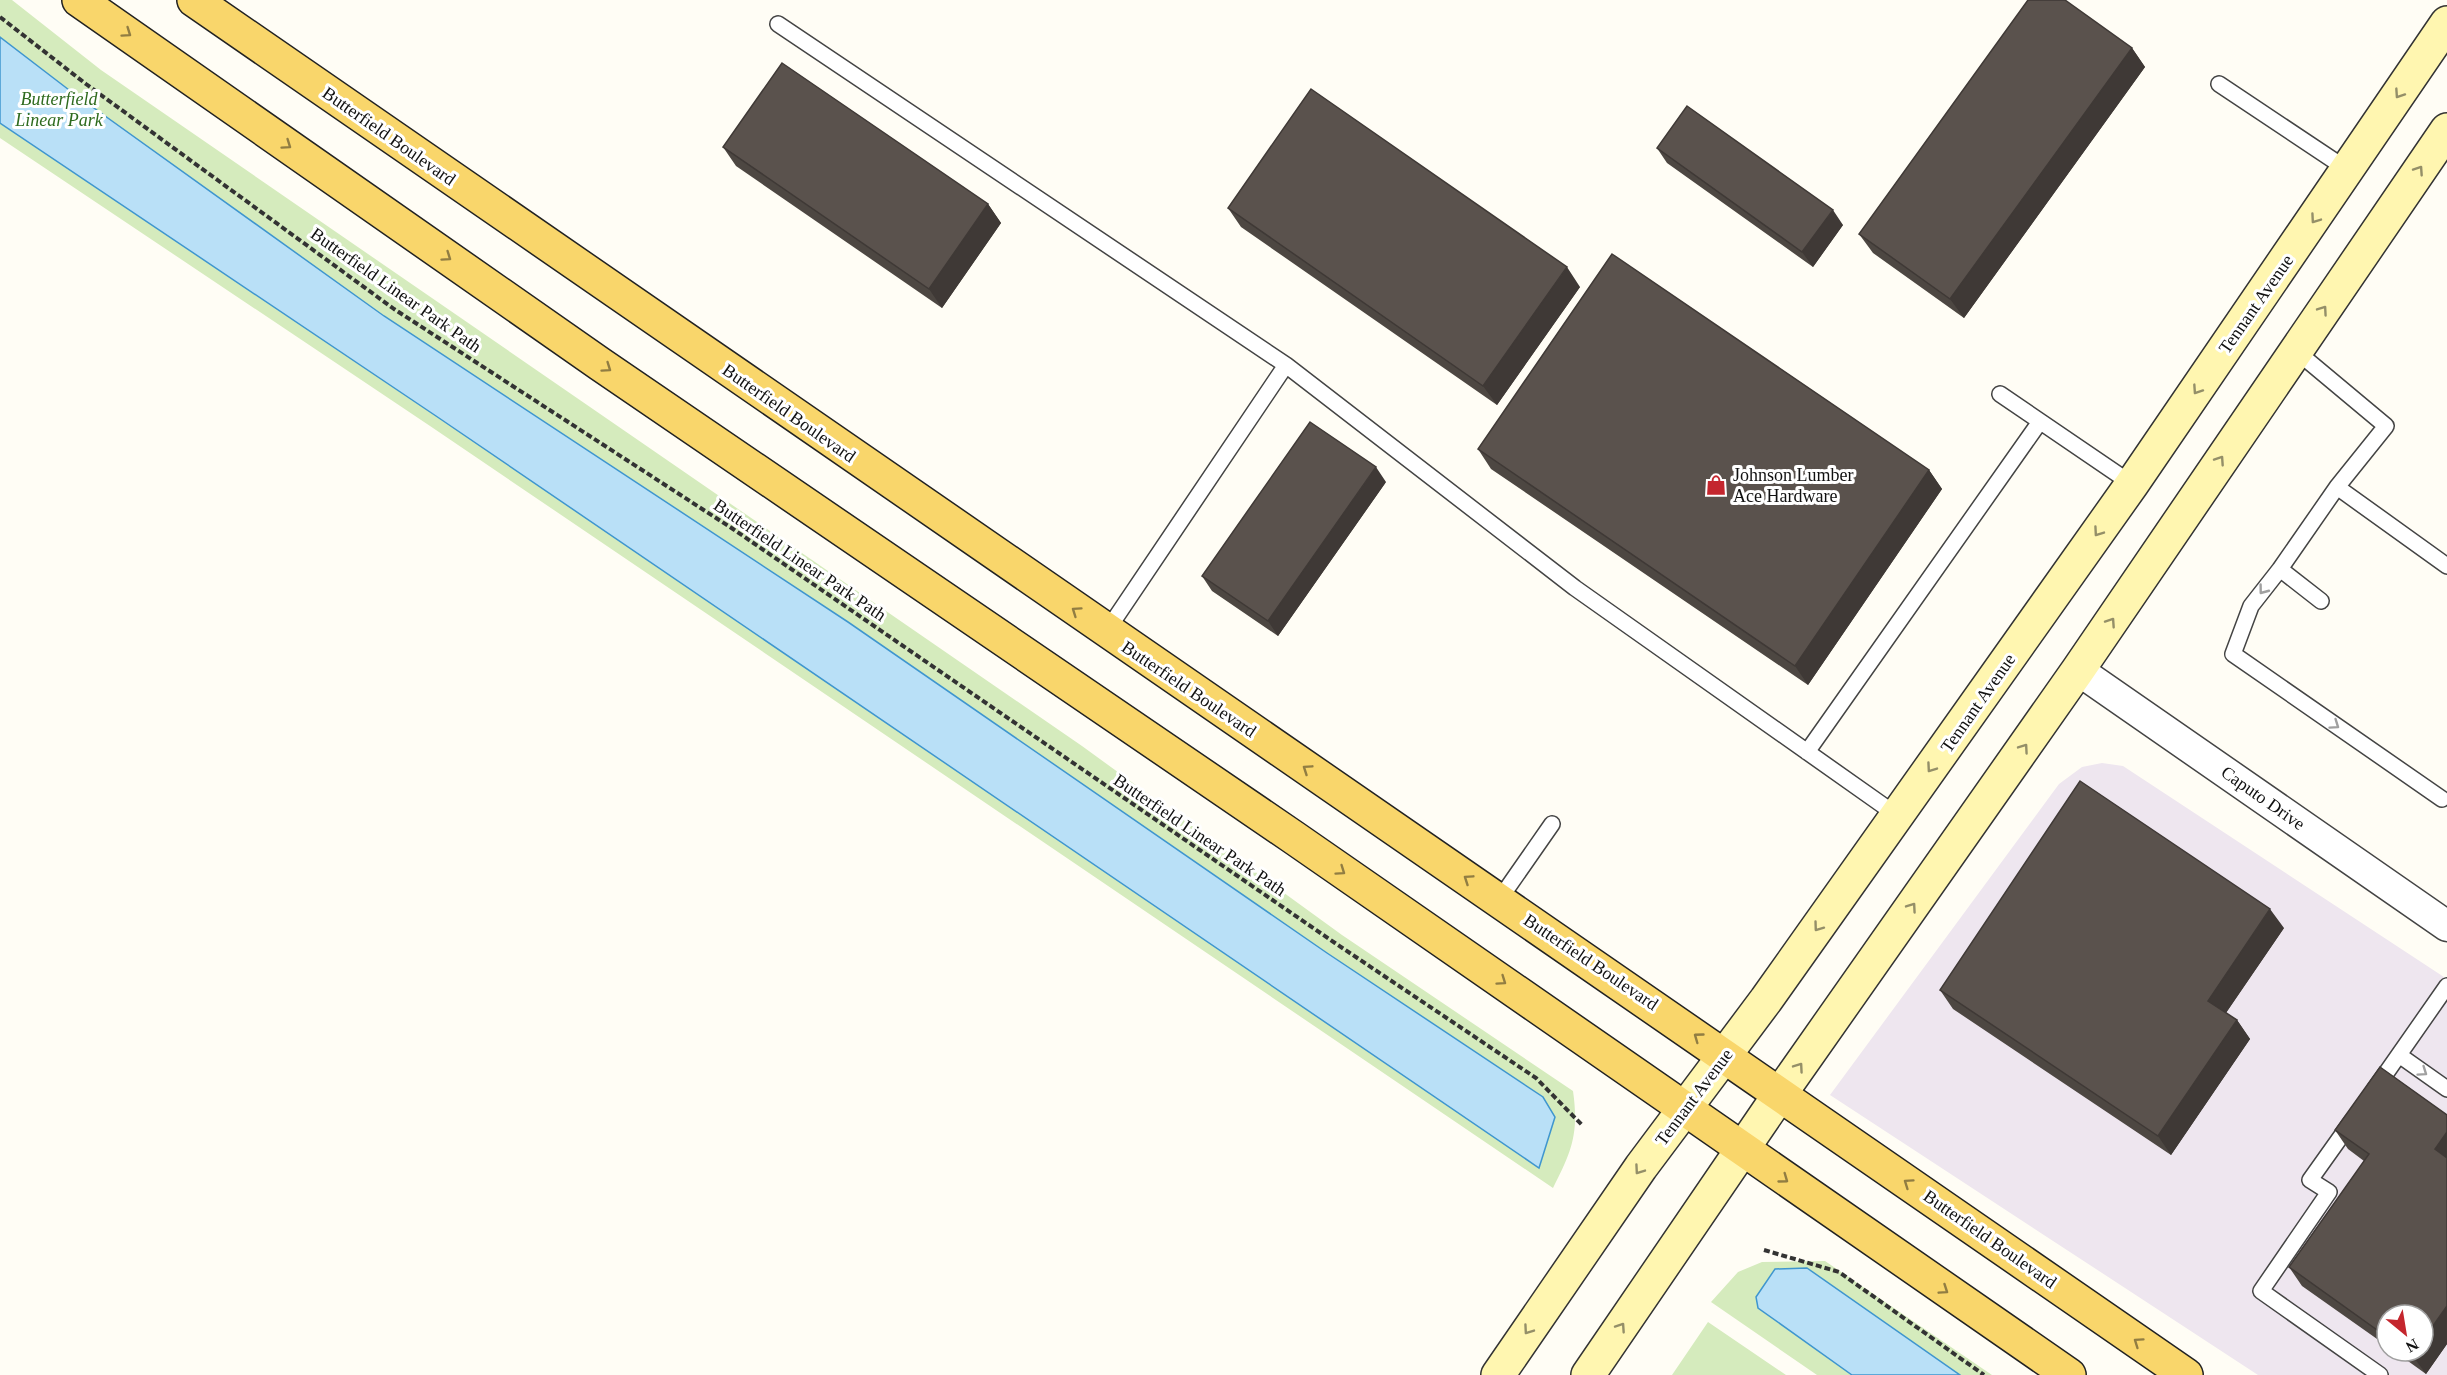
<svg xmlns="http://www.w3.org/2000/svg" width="2447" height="1375" font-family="'Times New Roman',serif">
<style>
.industrial{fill:#eee6ef;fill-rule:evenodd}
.green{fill:#d5ebbd}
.water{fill:#b9e0f7;stroke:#3f96cf;stroke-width:1.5}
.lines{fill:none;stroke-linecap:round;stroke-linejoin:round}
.lane-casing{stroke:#444;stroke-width:18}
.street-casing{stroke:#444;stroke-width:33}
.secondary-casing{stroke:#333;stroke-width:36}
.primary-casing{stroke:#222;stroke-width:36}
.path{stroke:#333;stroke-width:4;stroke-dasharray:6 3;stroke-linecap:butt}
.lane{stroke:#fff;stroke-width:15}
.street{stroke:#fff;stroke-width:30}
.secondary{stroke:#fff6b0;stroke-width:33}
.primary{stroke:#f9d66b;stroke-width:33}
.wall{fill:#4d4742}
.shaded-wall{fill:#3f3936}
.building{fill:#5a524d;stroke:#3f3936;stroke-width:1.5}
.oneway{stroke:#917d42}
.oneway2{stroke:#948f68}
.oneway3{stroke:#a0a0a0}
.labels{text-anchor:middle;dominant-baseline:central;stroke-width:6;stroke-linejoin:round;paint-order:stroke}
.park-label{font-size:18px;font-style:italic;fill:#2f6b1f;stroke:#fff}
.street-label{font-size:18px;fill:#111;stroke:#fff}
.poi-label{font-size:18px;fill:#111;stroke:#fff;text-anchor:start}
</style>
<rect width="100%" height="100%" fill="#fffdf5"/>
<!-- industrial -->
<path class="industrial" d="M 2102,763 L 2123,766 L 2447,979 L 2447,1375 L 2258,1375 L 1830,1095 L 2059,784 L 2082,767 ZM 2387,1315 L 2423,1315 L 2423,1351 L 2387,1351 Z"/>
<!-- green -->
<path class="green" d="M 0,0 L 12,0 L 101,70 L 1082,746 L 1342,935 L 1573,1091 C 1579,1133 1572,1151 1553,1188 L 433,428 L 0,138 Z
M 1825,1261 L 1992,1375 L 1817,1375 L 1711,1302 L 1738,1272 L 1762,1262 Z
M 1708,1322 L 1786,1375 L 1672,1375 Z"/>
<!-- water -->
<path class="water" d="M 0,37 L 73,93 L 384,316 L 848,622 L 1327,953 L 1543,1097 L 1555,1117 L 1539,1168 L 436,416 L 0,123 Z
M 1807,1268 L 1960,1375 L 1852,1375 L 1758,1308 L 1756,1297 L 1775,1269 Z"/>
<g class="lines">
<!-- lane casing -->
<g class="lane-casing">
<path id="lane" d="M 778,24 L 1286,365 L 1575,588 L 1898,816
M 2219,84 L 2348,170
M 2000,394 L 2132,484
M 2337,487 L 2447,566
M 2280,569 L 2337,487 L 2386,426 L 2295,350
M 2321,601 L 2280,569 L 2251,606 L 2233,654 L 2442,799
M 1106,632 L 1286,365
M 1807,752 L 2039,423
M 1499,900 L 1552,824
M 2399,1055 L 2447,1089
M 2375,1089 L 2447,986
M 2352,1121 L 2310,1180 L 2329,1192 L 2261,1291 L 2380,1375"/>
</g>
<!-- street casing -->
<g class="street-casing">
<path id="street" d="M 2078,670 L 2447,926"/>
</g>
<!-- secondary casing -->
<g class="secondary-casing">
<path id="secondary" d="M 1498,1375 L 1641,1167 L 1766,1000 L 2132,484 L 2447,23
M 1588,1375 L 1780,1094 L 2078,670 L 2447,130"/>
</g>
<!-- primary casing -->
<g class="primary-casing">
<path id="primary" d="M 79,0 L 600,364 L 1293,837 L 2069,1375
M 194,0 C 856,461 1523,915 2186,1375"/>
</g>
<!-- path -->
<path class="path" d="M 0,17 L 86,84 L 394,309 L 733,529 L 1335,943 L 1536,1078 L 1583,1126
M 1764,1250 L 1839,1272 L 1984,1375"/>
<!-- lane -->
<use href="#lane" class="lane"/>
<!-- street -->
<use href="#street" class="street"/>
<!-- secondary -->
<use href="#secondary" class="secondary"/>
<!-- primary -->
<use href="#primary" class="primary"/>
</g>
<!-- wall -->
<path class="wall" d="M 2132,48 L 2145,67 L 1964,318 L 1873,253 L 1859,234 Z
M 723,147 L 988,204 L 1001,223 L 942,308 L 736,166 Z
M 1657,148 L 1843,225 L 1813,267 L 1667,163 Z
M 1228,208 L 1580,287 L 1497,405 L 1241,227 Z
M 1478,449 L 1929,470 L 1942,489 L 1808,685 L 1491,469 Z
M 1386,482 L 1278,636 L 1212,591 L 1202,576 Z
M 2284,928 L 2226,1013 L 2237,1020 L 2250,1039 L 2171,1155 L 1953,1009 L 1940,990 Z
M 2380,1067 L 2447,1115 L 2447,1344 L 2426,1374 L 2394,1351 L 2423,1351 L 2423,1315 L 2387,1315 L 2387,1346 L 2302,1286 L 2289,1267 L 2364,1161 L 2348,1149 L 2335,1130 Z"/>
<!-- shaded-wall -->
<path class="shaded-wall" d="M 2132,48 L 2145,67 L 1964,318 L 1950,299 Z
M 988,204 L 1001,223 L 942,308 L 929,289 Z
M 1833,210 L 1843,225 L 1813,267 L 1802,252 Z
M 1567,267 L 1580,287 L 1497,405 L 1483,386 Z
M 1376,467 L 1386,482 L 1278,636 L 1268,621 Z
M 1929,470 L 1942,489 L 1808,685 L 1795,666 Z
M 2270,909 L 2284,928 L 2221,1020 L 2208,1001 Z
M 2237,1020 L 2250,1039 L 2171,1155 L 2158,1136 Z
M 2447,1132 L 2447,1167 L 2435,1149 Z
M 2447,1306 L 2447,1344 L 2426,1374 L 2412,1355 L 2415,1351 L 2423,1351 L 2423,1340 Z"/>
<!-- building -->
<path class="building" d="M 2028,0 L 2065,0 L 2132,48 L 1950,299 L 1859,234 Z
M 782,63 L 988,204 L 929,289 L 723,147 Z
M 1311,89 L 1567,267 L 1483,386 L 1228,208 Z
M 1687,106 L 1833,210 L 1802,252 L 1657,148 Z
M 1612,254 L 1929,470 L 1795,666 L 1478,449 Z
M 1310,422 L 1376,467 L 1268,621 L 1202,576 Z
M 2080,781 L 2270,909 L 2208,1001 L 2237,1020 L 2158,1136 L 1940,990 Z
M 2380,1067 L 2447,1115 L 2447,1132 L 2435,1149 L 2447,1158 L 2447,1306 L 2423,1340 L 2423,1315 L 2387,1315 L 2387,1337 L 2289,1267 L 2369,1154 L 2335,1130 Z
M 2407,1351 L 2415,1351 L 2412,1355 Z"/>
<!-- one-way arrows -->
<defs><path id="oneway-chevron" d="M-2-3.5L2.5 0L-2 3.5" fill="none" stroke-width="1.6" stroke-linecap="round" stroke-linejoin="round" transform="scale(1.5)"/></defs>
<g class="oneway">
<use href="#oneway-chevron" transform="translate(127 33) rotate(35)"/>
<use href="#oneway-chevron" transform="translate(287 145) rotate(35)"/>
<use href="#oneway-chevron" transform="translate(447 257) rotate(35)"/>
<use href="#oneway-chevron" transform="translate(607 368) rotate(35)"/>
<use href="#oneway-chevron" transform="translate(1076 611) rotate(-145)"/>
<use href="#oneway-chevron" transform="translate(1307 769) rotate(-146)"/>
<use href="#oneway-chevron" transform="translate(1341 871) rotate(35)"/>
<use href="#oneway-chevron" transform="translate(1468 879) rotate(-146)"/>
<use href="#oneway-chevron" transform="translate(1502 981) rotate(35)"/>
<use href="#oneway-chevron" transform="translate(1698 1037) rotate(-144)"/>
<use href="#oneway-chevron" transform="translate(1784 1179) rotate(36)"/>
<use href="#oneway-chevron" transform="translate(1908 1183) rotate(-145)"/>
<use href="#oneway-chevron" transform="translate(1944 1290) rotate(34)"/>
<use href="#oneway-chevron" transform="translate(2138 1342) rotate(-145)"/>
</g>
<g class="oneway2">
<use href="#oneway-chevron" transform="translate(2399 94) rotate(124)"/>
<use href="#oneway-chevron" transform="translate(2419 170) rotate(-56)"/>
<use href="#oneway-chevron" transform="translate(2315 219) rotate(125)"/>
<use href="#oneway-chevron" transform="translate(2323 310) rotate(-55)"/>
<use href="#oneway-chevron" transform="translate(2197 390) rotate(124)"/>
<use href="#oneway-chevron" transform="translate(2220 460) rotate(-56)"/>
<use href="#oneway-chevron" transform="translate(2098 532) rotate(125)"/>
<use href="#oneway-chevron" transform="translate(2111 622) rotate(-56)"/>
<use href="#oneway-chevron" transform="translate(2024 748) rotate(-55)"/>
<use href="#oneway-chevron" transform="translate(1931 768) rotate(125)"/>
<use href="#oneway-chevron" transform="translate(1912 907) rotate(-55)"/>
<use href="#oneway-chevron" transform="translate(1818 927) rotate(126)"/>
<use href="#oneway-chevron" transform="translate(1799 1067) rotate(-55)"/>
<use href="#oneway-chevron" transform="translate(1639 1170) rotate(125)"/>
<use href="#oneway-chevron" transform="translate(1621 1327) rotate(-56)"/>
<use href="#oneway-chevron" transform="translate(1528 1330) rotate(125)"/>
</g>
<g class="oneway3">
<use href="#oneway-chevron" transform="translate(2263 590) rotate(127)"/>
<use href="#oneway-chevron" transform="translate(2335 725) rotate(35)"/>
<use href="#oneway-chevron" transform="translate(2423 1072) rotate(35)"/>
</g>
<!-- icons -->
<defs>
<g id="shop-bare" transform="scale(1.62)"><path d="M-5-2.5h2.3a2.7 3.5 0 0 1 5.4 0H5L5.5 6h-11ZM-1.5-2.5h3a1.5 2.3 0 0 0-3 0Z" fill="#c4262e" stroke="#fff" stroke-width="2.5" paint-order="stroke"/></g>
</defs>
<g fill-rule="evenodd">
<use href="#shop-bare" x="1716" y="485"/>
</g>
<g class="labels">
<!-- park labels -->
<g class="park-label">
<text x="59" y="99">Butterfield<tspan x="59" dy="21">Linear Park</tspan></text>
</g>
<!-- street labels -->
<g class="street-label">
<text transform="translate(389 136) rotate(35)">Butterfield Boulevard</text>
<text transform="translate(396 290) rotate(35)">Butterfield Linear Park Path</text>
<text transform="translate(2256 304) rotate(-55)">Tennant Avenue</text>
<text transform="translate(789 413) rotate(35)">Butterfield Boulevard</text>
<text transform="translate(800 560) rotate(34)">Butterfield Linear Park Path</text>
<text transform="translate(1189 689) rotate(34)">Butterfield Boulevard</text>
<text transform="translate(1978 703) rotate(-55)">Tennant Avenue</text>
<text transform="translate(2263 798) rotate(35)">Caputo Drive</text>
<text transform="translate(1200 835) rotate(34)">Butterfield Linear Park Path</text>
<text transform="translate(1591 962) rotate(34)">Butterfield Boulevard</text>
<text transform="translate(1694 1097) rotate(-53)">Tennant Avenue</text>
<text transform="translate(1990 1239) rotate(35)">Butterfield Boulevard</text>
</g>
<!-- poi labels -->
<g class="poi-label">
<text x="1733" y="475">Johnson Lumber<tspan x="1733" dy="21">Ace Hardware</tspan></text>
</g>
</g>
<!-- north arrow -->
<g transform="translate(2405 1333) rotate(150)"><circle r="28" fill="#ffffff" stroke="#a0a0a0" stroke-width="1.5"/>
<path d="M0-4.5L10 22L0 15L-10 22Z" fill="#c4262e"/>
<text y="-9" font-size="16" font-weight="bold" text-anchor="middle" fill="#111111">N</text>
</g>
</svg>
